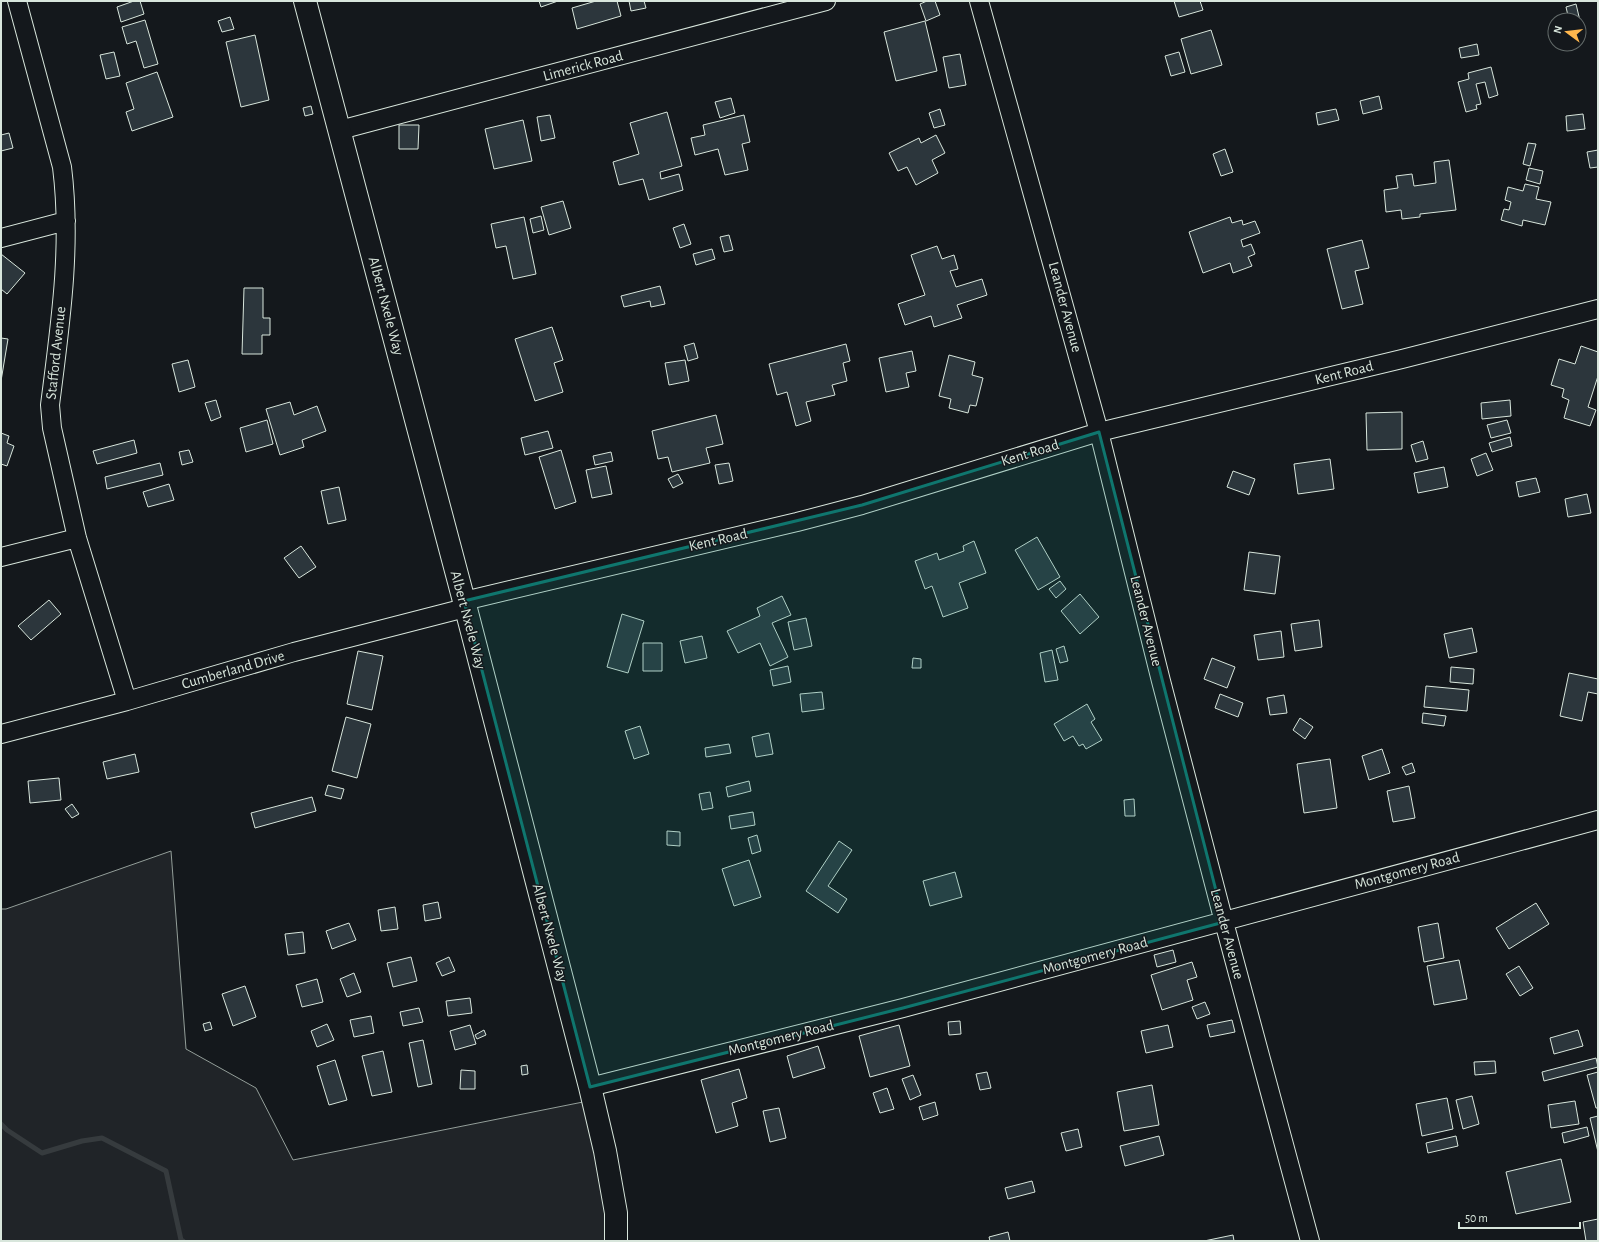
<svg xmlns="http://www.w3.org/2000/svg" width="1599" height="1242" font-family="'Alegreya Sans',sans-serif">
<style>
.green{fill:#202428;stroke:#939e99}
.lines{fill:none;stroke-linecap:round;stroke-linejoin:round}
.stream{stroke:#363b3e;stroke-width:5}
.building{fill:#2c363c;stroke:#d8e6dc}
.minor-casing{stroke:#d8e6dc;stroke-width:20}
.major-casing{stroke:#d8e6dc;stroke-width:24}
.minor{stroke:#14181c;stroke-width:18}
.major{stroke:#14181c;stroke-width:22}
.marked{fill:#0f766e;fill-opacity:0.2;stroke:#0f766e;stroke-width:3;stroke-linejoin:round}
.labels{text-anchor:middle;dominant-baseline:central;stroke-width:3;stroke-linejoin:round;paint-order:stroke}
.street-label{font-size:15px;fill:#d8e6dc;stroke:#14181c}
</style>
<rect width="100%" height="100%" fill="#14181c"/>
<!-- green -->
<path class="green" d="M 171,851 L 186,1049 L 256,1088 L 293,1160 L 588,1101 L 611,1241 L 1,1241 L 1,909 L 6,909 Z"/>
<g class="lines">
<!-- stream -->
<path class="stream" d="M 1,1124 L 7,1130 L 42,1153 L 82,1141 L 102,1138 L 166,1171 L 181,1240 L 183,1241"/>
</g>
<!-- building -->
<path class="building" d="M 134,1 L 140,1 L 144,14 L 121,22 L 117,7 Z
M 539,1 L 558,1 L 541,7 Z
M 596,1 L 617,1 L 621,16 L 577,29 L 572,8 Z
M 629,1 L 644,1 L 646,8 L 631,11 Z
M 927,1 L 935,1 L 940,15 L 926,21 L 920,4 Z
M 1174,1 L 1200,1 L 1203,10 L 1179,17 Z
M 1576,4 L 1581,25 L 1579,25 L 1579,20 L 1569,20 L 1566,7 Z
M 230,17 L 234,29 L 222,32 L 218,21 Z
M 145,20 L 158,64 L 144,68 L 136,41 L 127,44 L 122,27 Z
M 925,21 L 937,71 L 896,81 L 884,32 Z
M 1211,30 L 1222,65 L 1191,74 L 1181,39 Z
M 255,35 L 269,100 L 241,107 L 226,42 Z
M 1477,44 L 1479,55 L 1461,58 L 1459,48 Z
M 114,52 L 120,76 L 106,79 L 100,55 Z
M 1179,52 L 1185,72 L 1171,76 L 1165,56 Z
M 960,54 L 966,85 L 949,88 L 943,57 Z
M 1491,67 L 1498,95 L 1489,98 L 1485,82 L 1476,84 L 1481,104 L 1476,105 L 1477,109 L 1466,112 L 1458,82 L 1469,79 L 1468,73 Z
M 157,72 L 173,117 L 132,131 L 126,112 L 134,109 L 126,83 Z
M 1379,96 L 1382,109 L 1363,114 L 1360,101 Z
M 731,98 L 735,113 L 720,118 L 715,102 Z
M 311,106 L 313,114 L 305,116 L 303,108 Z
M 940,109 L 945,125 L 934,128 L 929,113 Z
M 1336,109 L 1339,120 L 1318,125 L 1316,113 Z
M 667,112 L 682,166 L 660,172 L 661,179 L 679,174 L 683,190 L 649,200 L 643,179 L 619,185 L 613,162 L 639,154 L 630,123 Z
M 1583,114 L 1585,129 L 1567,131 L 1566,116 Z
M 550,115 L 555,138 L 541,141 L 537,117 Z
M 744,115 L 750,142 L 742,144 L 748,170 L 725,175 L 718,149 L 695,155 L 691,138 L 705,135 L 703,125 Z
M 523,120 L 532,161 L 494,169 L 485,129 Z
M 399,125 L 419,125 L 418,149 L 399,149 Z
M 9,133 L 13,148 L 1,151 L 1,135 Z
M 936,135 L 945,153 L 932,160 L 938,173 L 916,185 L 907,167 L 898,171 L 889,153 L 919,138 L 921,143 Z
M 1528,143 L 1536,144 L 1530,166 L 1523,164 Z
M 1225,149 L 1233,172 L 1221,176 L 1213,154 Z
M 1598,150 L 1598,167 L 1590,168 L 1587,152 Z
M 1449,160 L 1456,210 L 1420,214 L 1420,217 L 1402,219 L 1401,210 L 1386,212 L 1384,190 L 1398,188 L 1396,176 L 1412,174 L 1414,186 L 1436,183 L 1434,162 Z
M 1529,168 L 1543,171 L 1540,184 L 1526,180 Z
M 1525,184 L 1539,187 L 1536,199 L 1551,202 L 1545,225 L 1523,220 L 1522,226 L 1501,220 L 1504,209 L 1509,210 L 1511,202 L 1505,200 L 1508,187 L 1523,191 Z
M 563,201 L 571,228 L 549,235 L 541,207 Z
M 541,216 L 544,230 L 533,233 L 530,219 Z
M 524,217 L 536,274 L 513,279 L 506,246 L 496,248 L 491,224 Z
M 1230,217 L 1232,223 L 1242,220 L 1243,225 L 1255,221 L 1260,233 L 1241,240 L 1243,247 L 1251,244 L 1255,254 L 1248,257 L 1252,266 L 1233,273 L 1230,263 L 1203,273 L 1189,232 Z
M 684,224 L 691,244 L 680,248 L 673,228 Z
M 729,235 L 733,250 L 724,252 L 720,237 Z
M 1362,240 L 1369,268 L 1355,271 L 1363,304 L 1342,309 L 1327,249 Z
M 937,246 L 942,259 L 954,255 L 958,269 L 950,271 L 956,287 L 982,279 L 987,295 L 957,305 L 962,318 L 934,327 L 931,316 L 905,325 L 898,304 L 925,295 L 911,255 Z
M 712,249 L 715,259 L 696,265 L 693,254 Z
M 1,254 L 25,273 L 7,294 L 1,289 Z
M 660,286 L 665,304 L 651,307 L 650,301 L 624,307 L 621,296 Z
M 244,288 L 263,288 L 263,318 L 270,318 L 270,335 L 262,335 L 262,354 L 242,354 Z
M 552,327 L 563,360 L 554,363 L 563,392 L 535,401 L 515,339 Z
M 1,338 L 8,339 L 1,381 Z
M 694,343 L 698,358 L 688,361 L 684,346 Z
M 846,344 L 850,361 L 843,363 L 847,381 L 832,385 L 835,395 L 806,402 L 811,421 L 796,426 L 787,392 L 777,395 L 769,364 Z
M 1581,346 L 1598,352 L 1598,376 L 1588,407 L 1596,410 L 1590,426 L 1564,418 L 1569,400 L 1562,397 L 1564,389 L 1551,385 L 1559,359 L 1575,364 Z
M 912,351 L 916,371 L 906,373 L 909,387 L 886,392 L 879,358 Z
M 949,355 L 975,362 L 972,375 L 983,378 L 976,406 L 970,405 L 968,413 L 949,408 L 951,399 L 939,396 Z
M 188,360 L 195,387 L 179,392 L 172,364 Z
M 685,360 L 689,381 L 669,385 L 665,363 Z
M 216,400 L 221,417 L 211,421 L 205,403 Z
M 1510,400 L 1511,416 L 1482,419 L 1481,403 Z
M 290,402 L 294,415 L 317,406 L 326,431 L 302,440 L 304,447 L 280,455 L 266,409 Z
M 1402,412 L 1402,449 L 1367,450 L 1366,413 Z
M 716,415 L 723,444 L 706,448 L 710,463 L 672,472 L 668,457 L 658,459 L 652,431 Z
M 267,420 L 273,444 L 246,452 L 240,428 Z
M 1507,420 L 1511,433 L 1491,438 L 1487,425 Z
M 548,431 L 553,448 L 525,455 L 521,438 Z
M 1,433 L 9,436 L 7,443 L 14,446 L 7,466 L 1,464 Z
M 1510,437 L 1512,446 L 1492,452 L 1489,443 Z
M 134,440 L 137,453 L 97,464 L 93,451 Z
M 1423,441 L 1428,459 L 1416,462 L 1411,445 Z
M 189,450 L 193,462 L 182,465 L 179,452 Z
M 561,450 L 576,502 L 555,509 L 539,457 Z
M 611,452 L 613,461 L 595,465 L 593,456 Z
M 1486,453 L 1493,470 L 1477,476 L 1471,459 Z
M 1330,459 L 1334,489 L 1298,494 L 1294,464 Z
M 160,463 L 163,475 L 107,489 L 105,477 Z
M 729,463 L 733,481 L 719,484 L 715,465 Z
M 606,466 L 612,494 L 592,498 L 586,470 Z
M 1444,467 L 1448,487 L 1418,493 L 1414,473 Z
M 1233,471 L 1255,479 L 1249,495 L 1227,487 Z
M 678,474 L 683,483 L 673,488 L 668,479 Z
M 1536,478 L 1540,492 L 1519,497 L 1516,482 Z
M 169,484 L 174,500 L 148,507 L 143,492 Z
M 339,487 L 346,520 L 328,524 L 321,491 Z
M 1587,494 L 1591,513 L 1568,517 L 1565,499 Z
M 1037,537 L 1060,577 L 1038,590 L 1015,550 Z
M 974,541 L 986,573 L 959,583 L 968,608 L 943,617 L 932,586 L 925,589 L 915,561 L 937,553 L 939,560 L 964,551 L 963,546 Z
M 301,546 L 316,567 L 299,578 L 284,558 Z
M 1249,552 L 1280,556 L 1275,594 L 1244,590 Z
M 1060,581 L 1066,589 L 1056,598 L 1049,589 Z
M 1080,594 L 1099,617 L 1080,634 L 1061,611 Z
M 782,596 L 791,615 L 772,623 L 788,657 L 770,666 L 760,643 L 738,653 L 727,631 L 760,616 L 757,608 Z
M 49,600 L 61,614 L 31,640 L 18,626 Z
M 622,614 L 644,621 L 628,673 L 607,667 Z
M 806,618 L 812,646 L 794,650 L 788,622 Z
M 1319,620 L 1322,647 L 1295,651 L 1291,624 Z
M 1472,628 L 1477,652 L 1449,658 L 1444,634 Z
M 1281,631 L 1284,657 L 1258,660 L 1254,635 Z
M 702,636 L 707,658 L 685,663 L 680,641 Z
M 643,643 L 662,643 L 662,671 L 643,671 Z
M 1064,646 L 1068,661 L 1060,663 L 1056,649 Z
M 1052,650 L 1058,680 L 1045,682 L 1040,653 Z
M 358,651 L 383,656 L 372,710 L 347,704 Z
M 913,658 L 921,659 L 921,668 L 912,668 Z
M 1212,658 L 1235,667 L 1227,688 L 1204,679 Z
M 788,666 L 791,682 L 773,686 L 770,670 Z
M 1451,667 L 1474,669 L 1473,684 L 1450,682 Z
M 1569,673 L 1598,679 L 1598,694 L 1588,692 L 1582,721 L 1560,716 Z
M 1426,686 L 1469,690 L 1467,711 L 1424,707 Z
M 822,692 L 824,709 L 802,712 L 800,694 Z
M 1220,694 L 1243,703 L 1238,717 L 1215,708 Z
M 1284,695 L 1287,713 L 1270,715 L 1267,698 Z
M 1087,704 L 1095,719 L 1091,722 L 1102,740 L 1086,749 L 1083,744 L 1079,746 L 1073,736 L 1064,741 L 1054,724 Z
M 1423,713 L 1446,716 L 1444,726 L 1422,723 Z
M 346,717 L 371,724 L 357,778 L 332,771 Z
M 1300,718 L 1313,727 L 1305,739 L 1293,730 Z
M 640,726 L 649,754 L 634,759 L 625,731 Z
M 769,733 L 773,754 L 756,757 L 752,737 Z
M 729,744 L 731,753 L 706,757 L 705,748 Z
M 1382,749 L 1390,773 L 1369,780 L 1362,756 Z
M 135,754 L 139,772 L 107,779 L 103,762 Z
M 1330,759 L 1337,808 L 1304,813 L 1297,764 Z
M 1412,763 L 1415,772 L 1406,775 L 1402,767 Z
M 59,778 L 61,800 L 30,803 L 28,781 Z
M 749,781 L 751,791 L 728,797 L 726,787 Z
M 328,785 L 344,789 L 341,799 L 325,795 Z
M 1409,786 L 1415,818 L 1393,822 L 1387,791 Z
M 710,792 L 713,808 L 702,810 L 699,794 Z
M 312,797 L 316,811 L 255,828 L 251,813 Z
M 1134,799 L 1135,816 L 1125,816 L 1124,800 Z
M 72,804 L 79,814 L 72,818 L 65,809 Z
M 753,812 L 755,825 L 731,829 L 729,816 Z
M 667,831 L 680,832 L 680,846 L 667,845 Z
M 757,835 L 761,851 L 752,854 L 748,838 Z
M 839,841 L 852,850 L 828,886 L 847,899 L 838,913 L 806,891 Z
M 749,860 L 761,897 L 734,906 L 722,869 Z
M 955,872 L 962,897 L 930,906 L 923,881 Z
M 438,902 L 441,918 L 425,921 L 423,905 Z
M 1536,903 L 1549,924 L 1509,949 L 1496,928 Z
M 395,907 L 398,929 L 381,931 L 378,910 Z
M 349,923 L 356,940 L 332,949 L 326,931 Z
M 1438,923 L 1444,958 L 1424,962 L 1418,927 Z
M 303,932 L 305,953 L 288,955 L 285,934 Z
M 1173,950 L 1176,962 L 1157,967 L 1154,955 Z
M 411,957 L 417,981 L 393,987 L 387,963 Z
M 449,957 L 455,971 L 442,976 L 436,963 Z
M 1459,960 L 1467,999 L 1434,1005 L 1427,966 Z
M 1192,962 L 1197,977 L 1187,980 L 1193,1000 L 1162,1010 L 1151,975 Z
M 1519,966 L 1533,988 L 1520,996 L 1506,974 Z
M 354,973 L 361,992 L 347,997 L 340,979 Z
M 317,979 L 323,1002 L 302,1007 L 296,985 Z
M 245,986 L 256,1017 L 233,1026 L 222,994 Z
M 470,998 L 472,1013 L 448,1016 L 446,1001 Z
M 1205,1002 L 1210,1014 L 1197,1019 L 1192,1007 Z
M 419,1008 L 423,1022 L 403,1026 L 400,1012 Z
M 371,1016 L 374,1033 L 354,1037 L 350,1020 Z
M 1232,1020 L 1235,1032 L 1210,1037 L 1207,1025 Z
M 960,1021 L 961,1034 L 949,1035 L 948,1022 Z
M 210,1022 L 212,1029 L 205,1031 L 203,1024 Z
M 327,1024 L 334,1040 L 317,1047 L 311,1031 Z
M 470,1025 L 476,1044 L 455,1050 L 450,1031 Z
M 899,1025 L 910,1066 L 870,1077 L 859,1036 Z
M 1168,1025 L 1173,1047 L 1146,1053 L 1141,1031 Z
M 484,1030 L 486,1035 L 477,1039 L 475,1035 Z
M 1578,1030 L 1583,1046 L 1554,1054 L 1550,1038 Z
M 423,1040 L 432,1084 L 418,1087 L 409,1043 Z
M 818,1046 L 825,1068 L 793,1078 L 787,1056 Z
M 383,1051 L 392,1092 L 372,1096 L 362,1056 Z
M 1596,1058 L 1598,1067 L 1544,1081 L 1542,1072 Z
M 335,1060 L 347,1100 L 329,1105 L 317,1066 Z
M 1495,1061 L 1496,1073 L 1475,1075 L 1474,1062 Z
M 527,1065 L 528,1074 L 522,1075 L 521,1066 Z
M 739,1069 L 747,1098 L 732,1103 L 738,1126 L 716,1133 L 701,1080 Z
M 461,1070 L 475,1071 L 475,1089 L 460,1089 Z
M 987,1072 L 991,1088 L 980,1090 L 976,1074 Z
M 1598,1072 L 1598,1108 L 1596,1108 L 1587,1075 Z
M 913,1075 L 921,1095 L 910,1100 L 902,1079 Z
M 1152,1085 L 1159,1125 L 1124,1131 L 1117,1092 Z
M 887,1088 L 894,1109 L 880,1113 L 873,1093 Z
M 1472,1096 L 1479,1124 L 1463,1129 L 1456,1100 Z
M 1447,1098 L 1453,1129 L 1422,1136 L 1416,1104 Z
M 1575,1101 L 1579,1124 L 1551,1128 L 1548,1105 Z
M 935,1102 L 938,1115 L 923,1120 L 919,1107 Z
M 779,1108 L 786,1138 L 770,1142 L 763,1111 Z
M 1598,1116 L 1598,1152 L 1590,1118 Z
M 1587,1127 L 1589,1136 L 1564,1143 L 1562,1133 Z
M 1078,1129 L 1082,1147 L 1066,1151 L 1061,1133 Z
M 1159,1136 L 1164,1155 L 1125,1166 L 1120,1146 Z
M 1456,1136 L 1458,1146 L 1428,1153 L 1426,1143 Z
M 1561,1159 L 1571,1202 L 1516,1214 L 1506,1172 Z
M 1032,1181 L 1035,1192 L 1008,1199 L 1005,1188 Z
M 1598,1219 L 1598,1241 L 1586,1241 L 1583,1222 Z
M 1008,1232 L 1010,1241 L 990,1241 L 989,1237 Z
M 1233,1235 L 1234,1241 L 1204,1241 Z"/>
<g class="lines">
<!-- minor casing -->
<g class="minor-casing">
<path id="minor" d="M 17,1 L 62,167 C 72,246 60,326 50,405 L 52,428 L 77,538 L 127,701
M 979,1 L 1099,432 L 1161,681 L 1224,922 L 1310,1241
M 340,130 L 826,1
M 1,238 L 66,221
M 1,557 L 77,538
M 464,601 L 797,522 L 862,505 L 1099,432 L 1402,359 L 1598,309
M 1,734 L 127,701 L 294,652 L 465,608
M 590,1087 L 903,1008 L 1598,820"/>
</g>
<!-- major casing -->
<g class="major-casing">
<path id="major" d="M 305,1 L 464,601 L 590,1087 L 605,1151 L 616,1213 L 616,1241"/>
</g>
<!-- minor -->
<use href="#minor" class="minor"/>
<!-- major -->
<use href="#major" class="major"/>
</g>
<!-- marked area -->
<path class="marked" d="M 1099,432 L 1224,922 L 903,1008 L 590,1087 L 464,601 L 862,505 Z"/>
<g class="labels">
<!-- street labels -->
<g class="street-label">
<text transform="translate(583 66) rotate(-15)">Limerick Road</text>
<text transform="translate(386 306) rotate(75)">Albert Nxele Way</text>
<text transform="translate(1065 307) rotate(75)">Leander Avenue</text>
<text transform="translate(56 353) rotate(-84)">Stafford Avenue</text>
<text transform="translate(1344 373) rotate(-14)">Kent Road</text>
<text transform="translate(1030 453) rotate(-17)">Kent Road</text>
<text transform="translate(718 540) rotate(-13)">Kent Road</text>
<text transform="translate(468 620) rotate(75)">Albert Nxele Way</text>
<text transform="translate(1146 621) rotate(76)">Leander Avenue</text>
<text transform="translate(233 670) rotate(-16)">Cumberland Drive</text>
<text transform="translate(1407 871) rotate(-15)">Montgomery Road</text>
<text transform="translate(550 933) rotate(75)">Albert Nxele Way</text>
<text transform="translate(1227 934) rotate(75)">Leander Avenue</text>
<text transform="translate(1095 956) rotate(-15)">Montgomery Road</text>
<text transform="translate(781 1038) rotate(-14)">Montgomery Road</text>
</g>
</g>
<!-- border -->
<rect width="1599" height="1242" fill="none" stroke="#d8e6dc" stroke-width="4"/>
<!-- north arrow -->
<g transform="translate(1567 32) rotate(285)"><circle r="19" fill="#14181c" stroke="#626a69"/>
<path d="M0-3L7 15L0 10L-7 15Z" fill="#ffb74d"/>
<text y="-6" font-size="11" font-weight="bold" text-anchor="middle" fill="#d8e6dc">N</text>
</g>
<!-- scale -->
<path d="M1459 1222v6h121v-6" fill="none" stroke="#d8e6dc" stroke-width="2"/>
<text x="1465" y="1222" font-size="12" fill="#d8e6dc" stroke="#14181c" stroke-width="3" paint-order="stroke">50 m</text>
</svg>
